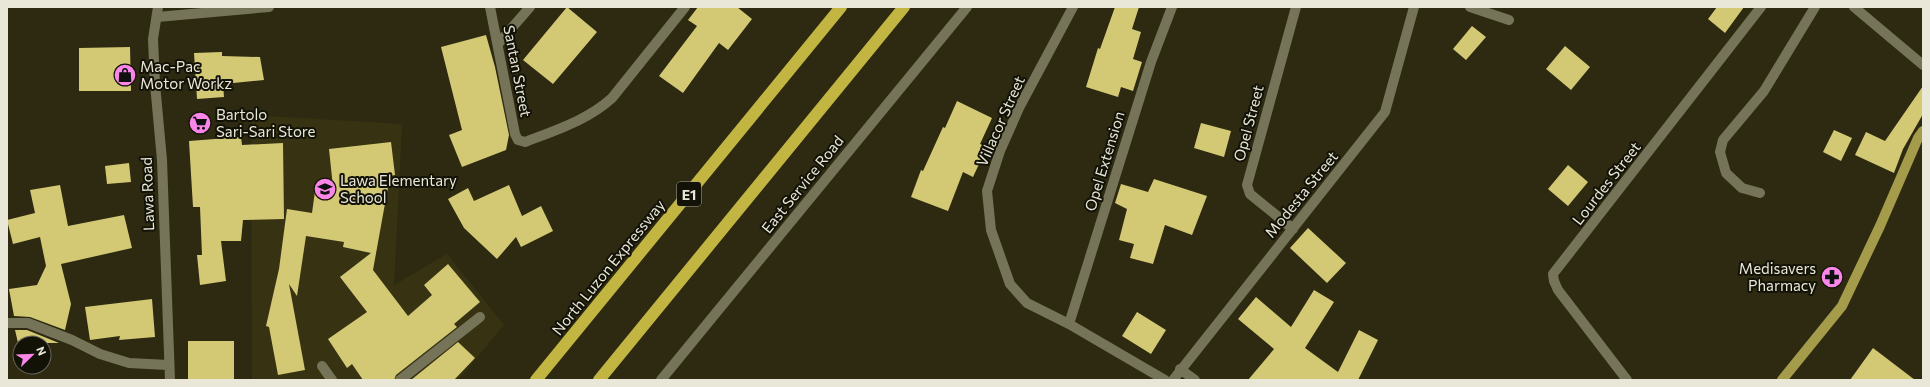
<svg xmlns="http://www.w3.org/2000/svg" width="1930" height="387" font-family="Commissioner,sans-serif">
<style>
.built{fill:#373312}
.building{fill:#d3c975}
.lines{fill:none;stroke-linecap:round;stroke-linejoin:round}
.minor{stroke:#767458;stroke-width:10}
.major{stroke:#a49b4b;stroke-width:10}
.highway{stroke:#c3b542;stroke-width:12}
.labels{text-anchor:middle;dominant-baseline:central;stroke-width:4;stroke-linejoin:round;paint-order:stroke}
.shield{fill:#131207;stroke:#a9a799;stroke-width:1}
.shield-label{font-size:14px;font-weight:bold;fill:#e9e7d8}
.poi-label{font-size:15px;fill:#e9e7d8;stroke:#131207;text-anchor:start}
.street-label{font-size:15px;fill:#e9e7d8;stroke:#131207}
</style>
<rect width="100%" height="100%" fill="#2d2a11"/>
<!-- built -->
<path class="built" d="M 251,115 L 402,124 L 394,285 L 447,254 L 504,325 L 458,380 L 252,380 Z"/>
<!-- building -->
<path class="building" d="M 567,7 L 597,32 L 553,84 L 523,60 Z
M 698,7 L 737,7 L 752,19 L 728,50 L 719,43 L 683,93 L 659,76 L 697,26 L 688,20 Z
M 1115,7 L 1139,7 L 1132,29 L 1141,32 L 1133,59 L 1142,62 L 1133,91 L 1121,87 L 1118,97 L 1086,87 L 1098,48 L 1100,49 Z
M 1717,7 L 1744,7 L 1725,33 L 1708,19 Z
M 1472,26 L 1486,37 L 1466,60 L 1453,49 Z
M 486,35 L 495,67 L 509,135 L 506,150 L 462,167 L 449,135 L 462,130 L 441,47 Z
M 1565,46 L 1590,67 L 1571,90 L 1546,69 Z
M 130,47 L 131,91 L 79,91 L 79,48 Z
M 222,52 L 222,56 L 260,57 L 264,80 L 223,84 L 224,97 L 197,99 L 194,53 Z
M 1923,86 L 1923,114 L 1903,149 L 1894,173 L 1855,155 L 1866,132 L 1885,141 Z
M 957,101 L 992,118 L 980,144 L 987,147 L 973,177 L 963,172 L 948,211 L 911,197 L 921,170 L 923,171 L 943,127 L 945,128 Z
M 1201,123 L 1231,131 L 1224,157 L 1194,148 Z
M 1834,130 L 1852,138 L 1841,161 L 1823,152 Z
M 241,137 L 242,145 L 283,143 L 284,219 L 243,220 L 241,241 L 221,241 L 226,281 L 200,285 L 197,255 L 202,255 L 200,207 L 193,207 L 189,141 Z
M 391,142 L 395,175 L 390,176 L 373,270 L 408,316 L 432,295 L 424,285 L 448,264 L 480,302 L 454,324 L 457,327 L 396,375 L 394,380 L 363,380 L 352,364 L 347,368 L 328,339 L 367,312 L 340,277 L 371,253 L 343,247 L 344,242 L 306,236 L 297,296 L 289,284 L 305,370 L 278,375 L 269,327 L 266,326 L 279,269 L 287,209 L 312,213 L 316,184 L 333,187 L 329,149 Z
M 129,163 L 131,182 L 107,184 L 105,166 Z
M 1568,165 L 1588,182 L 1568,206 L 1548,189 Z
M 1154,179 L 1207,196 L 1192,235 L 1165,225 L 1153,264 L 1130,258 L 1134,244 L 1119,240 L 1127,209 L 1115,203 L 1121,184 L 1148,192 Z
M 60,185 L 68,226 L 124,215 L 132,248 L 61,264 L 71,304 L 65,330 L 30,317 L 14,316 L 9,289 L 37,285 L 46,266 L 40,237 L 13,244 L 7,220 L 35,213 L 30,190 Z
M 509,185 L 522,216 L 541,206 L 553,231 L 521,247 L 516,237 L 497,259 L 464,228 L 448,199 L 468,188 L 474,201 Z
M 1308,228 L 1346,263 L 1327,283 L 1290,248 Z
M 1314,290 L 1334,302 L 1305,348 L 1338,372 L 1359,330 L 1378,340 L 1358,380 L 1248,380 L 1274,349 L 1238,319 L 1256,297 L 1291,327 Z
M 152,299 L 155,337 L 119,340 L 120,336 L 90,340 L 85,307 Z
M 1137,312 L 1166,330 L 1151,354 L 1122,336 Z
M 15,330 L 27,330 L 59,343 L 18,343 Z
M 188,341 L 234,341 L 234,380 L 188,380 Z
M 458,342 L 475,358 L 454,380 L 411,380 Z
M 1873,348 L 1915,380 L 1850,380 Z"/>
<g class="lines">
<!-- minor -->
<path class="minor" d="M 158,7 L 153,39 L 155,84 L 162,160 L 170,380
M 490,7 L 515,134 L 518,140 L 525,142 C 556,130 588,120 612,98 L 685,7
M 1073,7 L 1019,108 L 1000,151 L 987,191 L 991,230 L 1010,284 L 1027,303 L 1069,324 L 1165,380
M 1470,7 L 1509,20
M 1854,7 L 1923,65
M 157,17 L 269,7
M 498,44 L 530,7
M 1760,193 L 1742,188 L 1726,173 L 1720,152 L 1723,140 L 1764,91 L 1815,7
M 1293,229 L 1250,194 L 1247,185 L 1296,7
M 7,323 L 28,323 L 72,340 L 100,354 L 129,363 L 168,365
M 1069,324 L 1151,62 L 1172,7
M 322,366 L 332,380
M 1180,369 L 1195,380
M 400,380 L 480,317
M 661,380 L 967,7
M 1173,380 L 1385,112 L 1414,7
M 1627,380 L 1558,290 L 1554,281 L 1553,274 L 1761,7"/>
<!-- major -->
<path class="major" d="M 1782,380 L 1842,306 L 1880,226 L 1918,138 L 1923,131"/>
<!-- highway -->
<path class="highway" d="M 536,380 L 841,7
M 599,380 L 904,7"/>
</g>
<!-- icons -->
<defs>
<g id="shop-disc" transform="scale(1.15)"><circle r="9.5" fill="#fa87e8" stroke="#131207"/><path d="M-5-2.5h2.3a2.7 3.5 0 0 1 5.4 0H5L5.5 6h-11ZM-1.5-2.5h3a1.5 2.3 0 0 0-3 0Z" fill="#111"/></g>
<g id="supermarket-disc" transform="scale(1.15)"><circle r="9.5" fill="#fa87e8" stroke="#131207"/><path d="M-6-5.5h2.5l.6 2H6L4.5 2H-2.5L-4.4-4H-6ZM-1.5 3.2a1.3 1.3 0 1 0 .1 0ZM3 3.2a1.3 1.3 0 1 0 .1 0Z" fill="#111"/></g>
<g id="school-disc" transform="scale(1.15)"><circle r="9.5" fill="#fa87e8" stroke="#131207"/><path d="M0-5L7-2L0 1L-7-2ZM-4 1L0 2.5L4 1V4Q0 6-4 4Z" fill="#111"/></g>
<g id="pharmacy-disc" transform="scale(1.15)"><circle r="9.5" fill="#fa87e8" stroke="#131207"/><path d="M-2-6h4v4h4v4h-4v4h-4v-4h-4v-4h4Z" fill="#111"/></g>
</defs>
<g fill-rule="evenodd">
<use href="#shop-disc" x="125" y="75"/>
<use href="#supermarket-disc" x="200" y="123"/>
<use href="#school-disc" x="325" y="189"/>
<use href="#pharmacy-disc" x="1832" y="277"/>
</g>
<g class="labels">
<!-- shield labels -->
<rect class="shield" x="677" y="182" width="24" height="24" rx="3"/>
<g class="shield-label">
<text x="689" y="194">E1</text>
</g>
<!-- poi labels -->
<g class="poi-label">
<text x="140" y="66">Mac-Pac<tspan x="140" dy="17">Motor Workz</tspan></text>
<text x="216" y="114">Bartolo<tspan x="216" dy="17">Sari-Sari Store</tspan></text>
<text x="340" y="180">Lawa Elementary<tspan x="340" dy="17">School</tspan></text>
<text x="1816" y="268" text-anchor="end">Medisavers<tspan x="1816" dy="17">Pharmacy</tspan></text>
</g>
<!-- street labels -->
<g class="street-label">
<text transform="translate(518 71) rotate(79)">Santan Street</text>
<text transform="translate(1000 121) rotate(-66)">Villacor Street</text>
<text transform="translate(1248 123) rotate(-75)">Opel Street</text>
<text transform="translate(1104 161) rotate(-73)">Opel Extension</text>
<text transform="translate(1606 183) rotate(-52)">Lourdes Street</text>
<text transform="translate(802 184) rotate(-51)">East Service Road</text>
<text transform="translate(147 194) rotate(-92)">Lawa Road</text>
<text transform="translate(1301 194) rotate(-51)">Modesta Street</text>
<text transform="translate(608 267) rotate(-51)">North Luzon Expressway</text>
</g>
</g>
<!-- border -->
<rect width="1930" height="387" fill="none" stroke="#e9e7d8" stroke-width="16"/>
<!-- north arrow -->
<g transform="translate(32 355) rotate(67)"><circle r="19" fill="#131207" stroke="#69675b"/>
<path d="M0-3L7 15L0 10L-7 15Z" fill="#fa87e8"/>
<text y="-6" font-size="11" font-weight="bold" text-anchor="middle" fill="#e9e7d8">N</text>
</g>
</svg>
